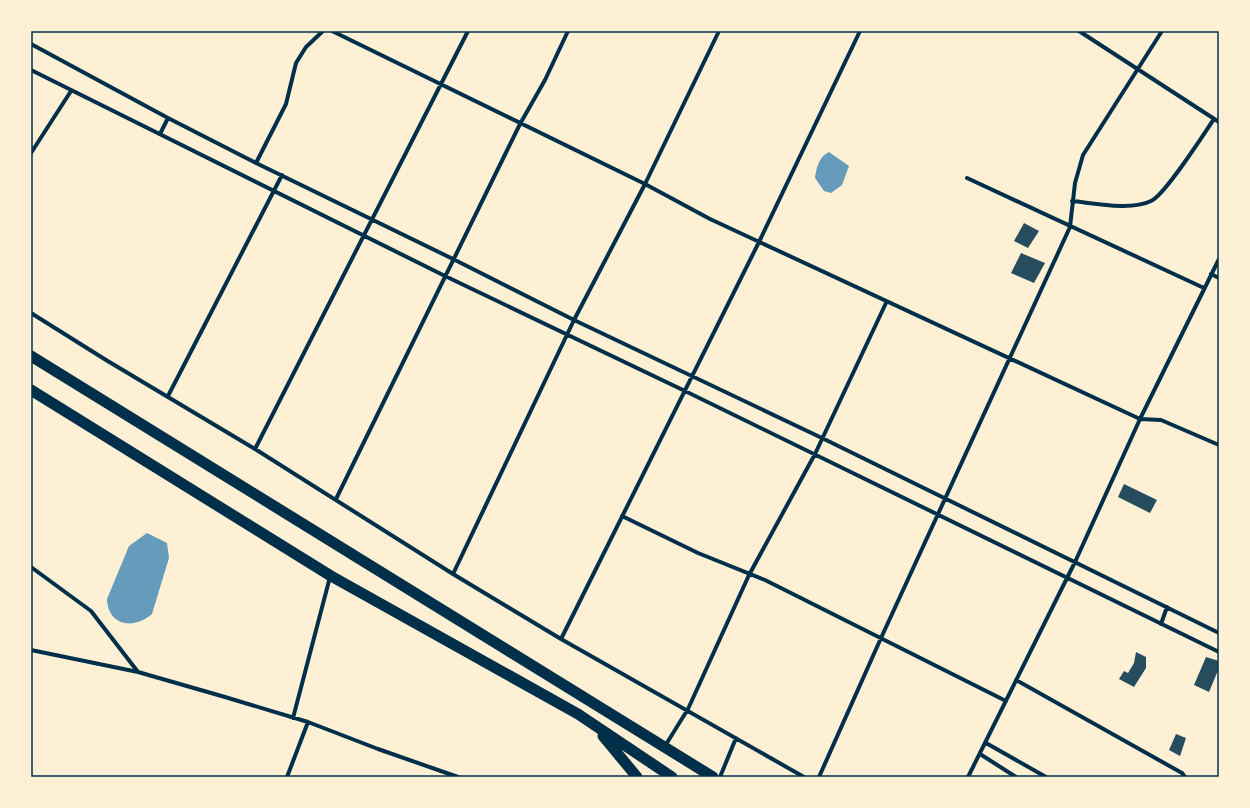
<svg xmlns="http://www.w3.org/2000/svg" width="1250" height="808" font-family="'Times New Roman',serif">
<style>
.water{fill:#669bbc}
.building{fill:#264d5e}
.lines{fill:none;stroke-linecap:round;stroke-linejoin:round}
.minor{stroke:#003049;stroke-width:4}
.trunk{stroke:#003049;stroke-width:11}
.neatline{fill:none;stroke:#003049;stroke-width:1.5}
</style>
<rect width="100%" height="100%" fill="#fdf0d5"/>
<!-- water -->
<path class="water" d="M 829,152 L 849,166 L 842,185 L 831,193 L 824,191 L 815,178 C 816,169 819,156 829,152 Z
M 147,533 L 167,543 L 169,558 L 152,614 C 134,630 108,626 107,599 L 129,546 Z"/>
<!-- building -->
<path class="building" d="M 1024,223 L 1039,231 L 1028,248 L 1014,241 Z
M 1021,253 L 1045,263 L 1034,283 L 1011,273 Z
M 1124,484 L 1157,500 L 1150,513 L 1118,497 Z
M 1136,652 L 1146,657 L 1146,668 L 1134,687 L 1119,679 L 1124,671 L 1128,673 L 1134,663 Z
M 1206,657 L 1219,661 L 1219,668 L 1209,692 L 1194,685 Z
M 1176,734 L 1186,738 L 1180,756 L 1169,750 Z"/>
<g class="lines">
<!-- minor -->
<path class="minor" d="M 332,31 L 645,184 L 710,219 L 1140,419 L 1161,420 L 1219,445
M 1079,31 L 1219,122
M 31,44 L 168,118 L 256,163 L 453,259 L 574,320 L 822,438 L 1219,633
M 31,70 L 445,276 L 685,391 L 1219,652
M 160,134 L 168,118
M 31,153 L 71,91
M 256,163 L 286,104 L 296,63 L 306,47 L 323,31
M 967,178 L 1204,288
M 1072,201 C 1093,203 1131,211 1151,201 C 1165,195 1203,135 1214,119
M 1211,274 L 1219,278
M 31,313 L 106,360 L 255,449 L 453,574 L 561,639 L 804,777
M 168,396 L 282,175
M 255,449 L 468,31
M 336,499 L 520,124 L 545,80 L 568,31
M 622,516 L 698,553 L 765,580 L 1006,701
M 31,567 L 91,611 L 138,672
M 453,574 L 574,320 L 645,184 L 719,31
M 1161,624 L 1167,607
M 561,639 L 759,242 L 860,31
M 31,650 L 138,672 L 225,697 L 308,722 L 378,749 L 458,777
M 1016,680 L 1182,773 L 1185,777
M 293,718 L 330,577
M 986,743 L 1046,777
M 665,746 L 688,709 L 749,575 L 815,454 L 886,303
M 980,754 L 1016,777
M 287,777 L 308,722
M 720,777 L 736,738
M 819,777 L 881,638 L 1070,227 L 1075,183 L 1083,155 L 1162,31
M 968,777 L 1075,562 L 1140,419 L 1219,259"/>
<!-- trunk -->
<path class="trunk" d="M 31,356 L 713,777
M 31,390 L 331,576 L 578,714 L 672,777
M 603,736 L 637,777"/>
</g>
<!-- border -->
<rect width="1250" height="808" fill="none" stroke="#fdf0d5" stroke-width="64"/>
<rect x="32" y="32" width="1186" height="744" class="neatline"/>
</svg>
